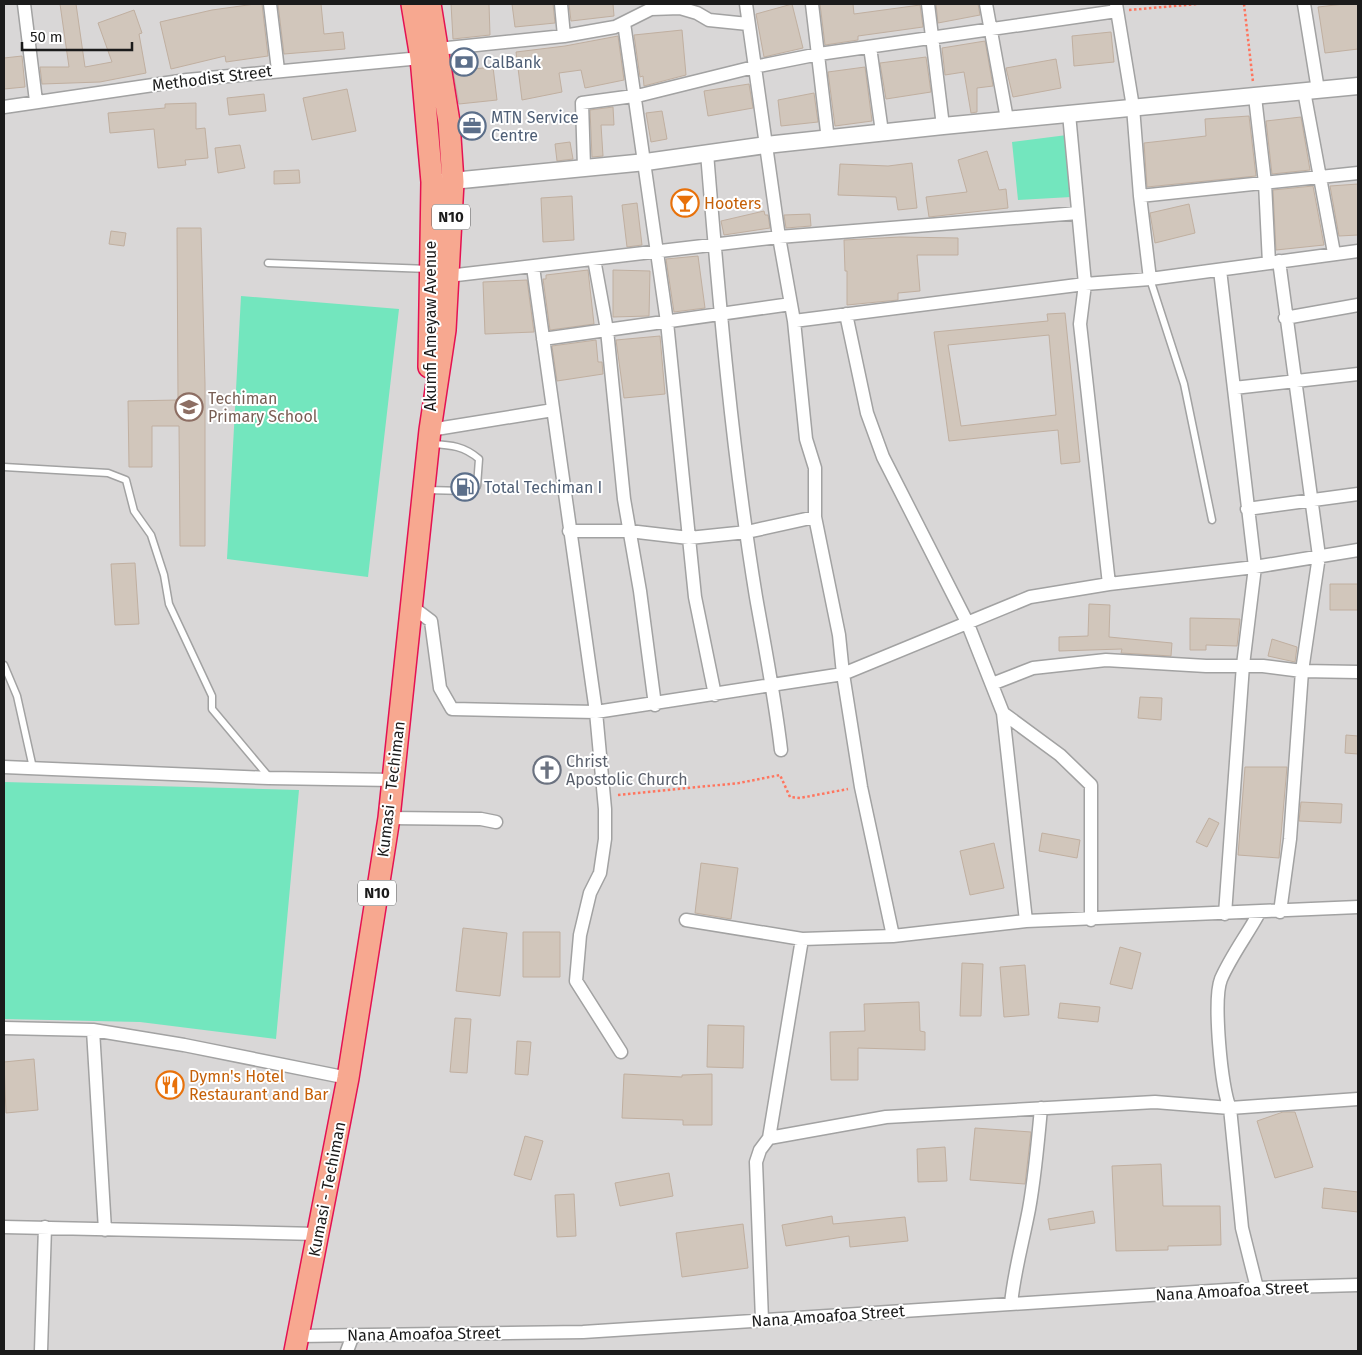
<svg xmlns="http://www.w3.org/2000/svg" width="1362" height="1355" font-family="'Fira Sans',sans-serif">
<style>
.residential{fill:#d9d7d7}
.pitch{fill:#73e6be}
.building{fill:#d1c6bb;stroke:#c0afa0;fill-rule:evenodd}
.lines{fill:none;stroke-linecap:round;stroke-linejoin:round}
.service-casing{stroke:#a2a2a2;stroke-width:9}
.minor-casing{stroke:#a2a2a2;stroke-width:15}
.tertiary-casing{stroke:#a2a2a2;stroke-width:19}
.trunk-casing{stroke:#e51252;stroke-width:24}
.path{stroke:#ff755e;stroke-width:2.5;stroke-dasharray:2.5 2.5;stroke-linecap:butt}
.service{stroke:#fff;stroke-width:6}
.minor{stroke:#fff;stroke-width:12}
.tertiary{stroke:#fff;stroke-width:16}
.trunk{stroke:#f7a890;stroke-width:21}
.labels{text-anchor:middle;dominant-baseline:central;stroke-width:4;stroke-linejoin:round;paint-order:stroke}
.shield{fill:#fff;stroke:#5f5f5f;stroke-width:1}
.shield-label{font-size:15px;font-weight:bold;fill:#1b1b1b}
.service-label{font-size:16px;fill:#4e5e75;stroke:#fff;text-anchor:start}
.street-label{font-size:16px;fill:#1b1b1b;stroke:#fff}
.food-label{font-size:16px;fill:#c56008;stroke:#fff;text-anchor:start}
.education-label{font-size:16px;fill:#785e54;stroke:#fff;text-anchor:start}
.worship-label{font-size:16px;fill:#5b616d;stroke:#fff;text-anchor:start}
</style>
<rect width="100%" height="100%" fill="#eee9de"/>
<!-- residential -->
<path class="residential" d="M 4,4 L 1358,4 L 1358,1351 L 4,1351 Z"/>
<!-- pitch -->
<path class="pitch" d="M 1067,135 L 1071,197 L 1018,200 L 1012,142 Z
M 241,296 L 399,309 L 368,577 L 227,559 Z
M 4,782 L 299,790 L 276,1039 L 140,1022 L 4,1019 Z"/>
<!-- building -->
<path class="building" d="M 60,4 L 76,4 L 85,67 L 112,62 L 98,23 L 134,10 L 142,33 L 139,34 L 146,73 L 100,82 L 42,84 L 40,67 L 69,67 Z
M 255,4 L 262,4 L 268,56 L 226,62 L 225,56 L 171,69 L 160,22 L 212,10 Z
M 278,4 L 321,4 L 324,34 L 343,32 L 345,49 L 284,54 Z
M 451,4 L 489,4 L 490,35 L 453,39 Z
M 512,4 L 553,4 L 555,23 L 515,27 Z
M 569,4 L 613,4 L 614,16 L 571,21 Z
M 792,4 L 803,48 L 764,57 L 756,14 Z
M 820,4 L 853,4 L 854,14 L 920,5 L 923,27 L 858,36 L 858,40 L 825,45 Z
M 936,4 L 978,4 L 980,15 L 938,23 Z
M 1344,4 L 1358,4 L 1358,49 L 1325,53 L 1318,7 Z
M 682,30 L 686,75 L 644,86 L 643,76 L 640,77 L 634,35 Z
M 1111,32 L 1114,62 L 1074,66 L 1072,36 Z
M 618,36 L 624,80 L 585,88 L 581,70 L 559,73 L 562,92 L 522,100 L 516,52 L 565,46 Z
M 985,41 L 993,86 L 977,88 L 977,112 L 971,113 L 964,72 L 945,75 L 942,48 Z
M 22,56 L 25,87 L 4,89 L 4,58 Z
M 926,57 L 931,92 L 886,99 L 880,63 Z
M 1056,59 L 1061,88 L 1013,97 L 1006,68 Z
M 493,67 L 497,100 L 459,104 L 453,71 Z
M 865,67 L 872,121 L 835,126 L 828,72 Z
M 749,84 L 753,108 L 708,116 L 704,91 Z
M 347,89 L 356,131 L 312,140 L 303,98 Z
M 814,93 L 818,122 L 781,126 L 778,100 Z
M 264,94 L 266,111 L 229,115 L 227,98 Z
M 196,103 L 196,129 L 205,128 L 208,158 L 185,160 L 186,165 L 158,168 L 154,129 L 110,133 L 108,113 L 165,108 L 165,104 Z
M 613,107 L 614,125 L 601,125 L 603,156 L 592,157 L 590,110 Z
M 662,111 L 667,139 L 651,142 L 646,113 Z
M 1249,116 L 1256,176 L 1147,187 L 1144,143 L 1206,136 L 1205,119 Z
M 1301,117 L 1310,170 L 1272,174 L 1266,121 Z
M 570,142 L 573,159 L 557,161 L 555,144 Z
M 240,145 L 245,168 L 218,173 L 215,148 Z
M 987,151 L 999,190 L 1006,189 L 1008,208 L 929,217 L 926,197 L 967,192 L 958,160 Z
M 912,163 L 917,208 L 898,210 L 896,197 L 838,195 L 840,164 L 888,166 Z
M 299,170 L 300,183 L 274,184 L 274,171 Z
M 1358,184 L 1358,235 L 1339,236 L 1330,186 Z
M 1313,186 L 1324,245 L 1276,250 L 1273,190 Z
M 572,196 L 574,240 L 543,242 L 541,198 Z
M 637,203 L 642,245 L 627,247 L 622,205 Z
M 1189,204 L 1195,233 L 1155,243 L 1150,213 Z
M 764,211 L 765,215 L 768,215 L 770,228 L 724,235 L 721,221 Z
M 810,214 L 811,226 L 786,228 L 784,215 Z
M 177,228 L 201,228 L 205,384 L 205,546 L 180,546 L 179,426 L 152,426 L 152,467 L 129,467 L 128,401 L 178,400 Z
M 111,231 L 126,233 L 124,246 L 109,244 Z
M 900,237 L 958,238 L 958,255 L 917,255 L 920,291 L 898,293 L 898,300 L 847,305 L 847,271 L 845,271 L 844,240 Z
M 698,256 L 705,308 L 674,312 L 666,259 Z
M 588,270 L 594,324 L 550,330 L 543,279 L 546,279 L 546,275 Z
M 613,270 L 650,271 L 649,316 L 613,317 Z
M 527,280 L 534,332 L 485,334 L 483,282 Z
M 1065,313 L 1080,462 L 1061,464 L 1058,430 L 949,441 L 934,332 L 1048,321 L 1047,314 ZM 1049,335 L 1056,415 L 961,426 L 948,345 Z
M 660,336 L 665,394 L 624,398 L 616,340 Z
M 596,340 L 598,362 L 602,362 L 603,374 L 557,381 L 552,346 Z
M 135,563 L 139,624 L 115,625 L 111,564 Z
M 1330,584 L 1358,584 L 1358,610 L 1330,610 Z
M 1089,604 L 1110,605 L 1109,637 L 1172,643 L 1171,656 L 1121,653 L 1122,649 L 1059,651 L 1059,637 L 1088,636 Z
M 1190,618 L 1240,619 L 1237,646 L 1206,645 L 1206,650 L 1190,650 Z
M 1272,639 L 1297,647 L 1295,662 L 1268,656 Z
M 1140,697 L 1162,698 L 1161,720 L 1138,718 Z
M 1346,735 L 1358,736 L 1358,754 L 1345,753 Z
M 1245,767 L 1287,767 L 1279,858 L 1238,855 Z
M 1301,802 L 1342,804 L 1341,823 L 1299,821 Z
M 1209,818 L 1219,823 L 1207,847 L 1196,842 Z
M 1042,833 L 1080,840 L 1077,858 L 1039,851 Z
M 994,843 L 1004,888 L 970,895 L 960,851 Z
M 701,863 L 738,868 L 731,919 L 695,913 Z
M 463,928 L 507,933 L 500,996 L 456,991 Z
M 523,932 L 560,932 L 560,977 L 523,977 Z
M 1120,947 L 1141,953 L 1132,989 L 1110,984 Z
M 962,963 L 983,964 L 981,1016 L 960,1016 Z
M 1025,965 L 1029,1015 L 1004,1017 L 1000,967 Z
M 919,1002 L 920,1031 L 925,1032 L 925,1050 L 858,1048 L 858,1080 L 831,1080 L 830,1032 L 865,1031 L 864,1004 Z
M 1060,1003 L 1100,1007 L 1098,1022 L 1058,1018 Z
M 455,1018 L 471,1019 L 467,1073 L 450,1072 Z
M 708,1025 L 744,1026 L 743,1068 L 707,1067 Z
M 517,1041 L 531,1042 L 528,1075 L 515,1074 Z
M 34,1059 L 38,1110 L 6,1113 L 4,1062 Z
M 624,1074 L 682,1077 L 682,1075 L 712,1074 L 712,1125 L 683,1125 L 683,1120 L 622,1118 Z
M 1283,1112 L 1295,1112 L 1313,1167 L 1275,1178 L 1257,1121 Z
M 975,1128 L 1031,1132 L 1025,1184 L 970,1180 Z
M 525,1136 L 543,1141 L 531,1180 L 514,1175 Z
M 945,1147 L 947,1181 L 918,1182 L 917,1149 Z
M 1161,1164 L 1163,1206 L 1220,1206 L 1221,1245 L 1168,1246 L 1168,1250 L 1116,1251 L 1112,1166 Z
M 669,1173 L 673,1196 L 620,1206 L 615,1183 Z
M 1324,1188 L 1358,1192 L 1358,1212 L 1322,1208 Z
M 574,1194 L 576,1236 L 557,1237 L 555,1195 Z
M 1093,1211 L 1095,1223 L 1050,1230 L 1048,1219 Z
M 832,1216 L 833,1224 L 905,1217 L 908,1241 L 850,1247 L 849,1236 L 786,1246 L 782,1225 Z
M 743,1224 L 748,1268 L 682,1277 L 676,1233 Z"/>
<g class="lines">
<!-- service casing -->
<g class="service-casing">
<path id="service" d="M 268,263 L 429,269
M 1150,279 L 1184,384 L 1212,520
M 4,467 L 108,473 L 126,480 L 134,511 L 151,535 L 164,575 L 169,604 L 212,696 L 212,709 L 269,777
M 426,490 L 466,491 L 477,486 L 479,459 C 464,446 451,445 432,444
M 4,665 L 17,696 L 33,768"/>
</g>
<!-- minor casing -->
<g class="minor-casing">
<path id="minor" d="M 24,4 L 36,101
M 270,4 L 278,70
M 561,4 L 564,36
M 746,4 L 779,237 L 794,321 L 806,439 L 815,468 L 815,517 L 839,635 L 843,674 L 861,787 L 893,936
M 812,4 L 828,140
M 928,4 L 943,126
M 986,4 L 1007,119
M 1116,4 L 1133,107 L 1140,196 L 1150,279
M 1304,4 L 1318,90
M 624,23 L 667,322 L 695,597 L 715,695
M 870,47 L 882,132
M 438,49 L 564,36 L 615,27 L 651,9 L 680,8 L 697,13 L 709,20 L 748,24
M 1304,91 L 1334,253
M 1255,97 L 1265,183 L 1269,263
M 4,107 L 187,80 L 421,58
M 1069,114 L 1085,284 L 1080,324 L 1109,584
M 707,153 C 719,301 732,450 756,597 C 765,648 775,698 781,750
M 584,167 L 582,103 L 641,95 L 754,67 L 819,54 L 1117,11
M 1140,196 L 1358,173
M 594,259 L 607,330 L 624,499 L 640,591 L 655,705
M 1279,261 L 1319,556 L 1302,671 L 1290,839 L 1280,912
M 533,267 L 596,712 L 605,809 L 605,839 L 600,873 L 590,893 L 580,935 L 576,981 L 621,1052
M 1220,270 L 1255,567 L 1243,665 L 1225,914
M 448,276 L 779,237 L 1078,213
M 846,314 L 867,413 L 883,457 L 967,622 L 1003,713 L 1060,755 L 1091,785 L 1091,920
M 1285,318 L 1358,305
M 794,321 L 1085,284 L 1150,279 L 1358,251
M 543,339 L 791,304
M 1234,388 L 1358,374
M 430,430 L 553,410
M 1247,509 L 1358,494
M 569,531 L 629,531 L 689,538 L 747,532 L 815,517
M 411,606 L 431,621 L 440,688 L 452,709 L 596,712 L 843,674 L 1030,597 L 1109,584 L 1255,567 L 1358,550
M 992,684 L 1033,668 L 1106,660 L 1206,666 L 1263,666 L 1302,671 L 1358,672
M 1003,713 L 1026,921
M 4,767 L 269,778 L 394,780
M 389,818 L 481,819 L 496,822
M 1259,913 C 1247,935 1231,956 1221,979 C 1213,999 1221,1089 1230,1108 L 1358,1099
M 686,920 L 802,939
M 4,1028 L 93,1030 L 184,1045 L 348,1078
M 93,1030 L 105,1230
M 769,1138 L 886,1117 L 1155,1102 L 1230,1108 L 1242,1228 L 1257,1288
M 4,1227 L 318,1234
M 1011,1304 C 1014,1272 1023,1241 1029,1209 C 1035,1176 1038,1142 1041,1108
M 762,1320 L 756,1162 L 760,1150 L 769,1138 L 802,939 L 893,936 L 1026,921 L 1358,907
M 297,1336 L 583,1332 L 1257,1288 L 1358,1285
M 41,1351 L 45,1227
M 347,1351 L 353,1335"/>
</g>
<!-- tertiary casing -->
<g class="tertiary-casing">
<path id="tertiary" d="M 442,182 L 646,162 L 766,145 L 943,126 L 1358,86"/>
</g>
<!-- trunk casing -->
<g class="trunk-casing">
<path id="trunk" d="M 412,4 L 421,58 L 432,182 L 429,367
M 295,1351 L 348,1078 L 389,818 L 430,430 L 445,330 L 453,182 L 449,122 L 430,4"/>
</g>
<!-- path -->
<path class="path" d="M 1244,4 L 1253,82
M 1129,10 L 1197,4
M 618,795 L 739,783 L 780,775 L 790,797 L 800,798 L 848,789"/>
<!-- service -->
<use href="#service" class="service"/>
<!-- minor -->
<use href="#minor" class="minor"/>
<!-- tertiary -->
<use href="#tertiary" class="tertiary"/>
<!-- trunk -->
<use href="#trunk" class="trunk"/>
</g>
<!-- icons -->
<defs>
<g id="bank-ring" transform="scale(1.4375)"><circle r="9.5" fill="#fff" stroke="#5c6f8a" stroke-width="1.5"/><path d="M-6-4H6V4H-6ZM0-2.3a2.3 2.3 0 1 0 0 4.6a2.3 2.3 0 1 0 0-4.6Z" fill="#5c6f8a"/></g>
<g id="office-ring" transform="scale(1.4375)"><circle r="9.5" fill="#fff" stroke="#5c6f8a" stroke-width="1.5"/><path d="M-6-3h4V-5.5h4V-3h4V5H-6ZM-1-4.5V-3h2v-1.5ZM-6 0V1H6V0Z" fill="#5c6f8a"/></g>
<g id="bar-ring" transform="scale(1.4375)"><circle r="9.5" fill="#fff" stroke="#e8710a" stroke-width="1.5"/><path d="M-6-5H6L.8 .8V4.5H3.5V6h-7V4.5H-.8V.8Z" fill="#e8710a"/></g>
<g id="school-ring" transform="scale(1.4375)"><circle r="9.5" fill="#fff" stroke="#8d6e63" stroke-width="1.5"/><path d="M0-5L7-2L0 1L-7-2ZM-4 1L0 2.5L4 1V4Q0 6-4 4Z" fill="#8d6e63"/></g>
<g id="fuel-ring" transform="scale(1.4375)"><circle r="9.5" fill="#fff" stroke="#5c6f8a" stroke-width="1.5"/><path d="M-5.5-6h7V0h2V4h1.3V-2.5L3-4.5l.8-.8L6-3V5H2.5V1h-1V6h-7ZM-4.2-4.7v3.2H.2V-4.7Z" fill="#5c6f8a"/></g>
<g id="church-ring" transform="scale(1.4375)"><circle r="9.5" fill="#fff" stroke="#6b7280" stroke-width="1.5"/><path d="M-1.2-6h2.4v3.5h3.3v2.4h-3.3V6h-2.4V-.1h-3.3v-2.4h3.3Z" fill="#6b7280"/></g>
<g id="restaurant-ring" transform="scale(1.4375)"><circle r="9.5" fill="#fff" stroke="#e8710a" stroke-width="1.5"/><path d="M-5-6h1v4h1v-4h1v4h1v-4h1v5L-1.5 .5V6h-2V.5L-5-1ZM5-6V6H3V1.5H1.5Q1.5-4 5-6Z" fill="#e8710a"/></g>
</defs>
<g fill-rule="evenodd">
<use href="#bank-ring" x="464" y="62"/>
<use href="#office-ring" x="472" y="126"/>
<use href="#bar-ring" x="685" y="203"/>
<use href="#school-ring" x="189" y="407"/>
<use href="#fuel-ring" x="465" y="487"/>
<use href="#church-ring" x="547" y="770"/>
<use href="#restaurant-ring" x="170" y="1085"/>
</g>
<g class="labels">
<!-- shield labels -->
<g class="shield">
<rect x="432" y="204.5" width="38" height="25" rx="4"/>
<rect x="358" y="880.5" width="38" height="25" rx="4"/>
</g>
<g class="shield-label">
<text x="451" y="217">N10</text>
<text x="377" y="893">N10</text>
</g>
<!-- service labels -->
<g class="service-label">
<text x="483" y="62">CalBank</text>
<text x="491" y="117">MTN Service<tspan x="491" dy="18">Centre</tspan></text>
<text x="484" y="487">Total Techiman I</text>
</g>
<!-- street labels -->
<g class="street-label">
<text transform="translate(212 78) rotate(-7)">Methodist Street</text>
<text transform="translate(430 326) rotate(-90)">Akumfi Ameyaw Avenue</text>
<text transform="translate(391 789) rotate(-83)">Kumasi - Techiman</text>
<text transform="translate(327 1189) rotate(-79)">Kumasi - Techiman</text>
<text transform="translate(1232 1291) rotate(-3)">Nana Amoafoa Street</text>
<text transform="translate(828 1316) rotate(-4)">Nana Amoafoa Street</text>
<text transform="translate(424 1334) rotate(-1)">Nana Amoafoa Street</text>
</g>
<!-- food labels -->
<g class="food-label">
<text x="704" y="203">Hooters</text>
<text x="189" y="1076">Dymn's Hotel<tspan x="189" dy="18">Restaurant and Bar</tspan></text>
</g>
<!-- education labels -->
<g class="education-label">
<text x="208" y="398">Techiman<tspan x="208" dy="18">Primary School</tspan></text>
</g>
<!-- worship labels -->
<g class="worship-label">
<text x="566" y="761">Christ<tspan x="566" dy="18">Apostolic Church</tspan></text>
</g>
</g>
<!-- border -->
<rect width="1362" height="1355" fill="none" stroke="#1b1b1b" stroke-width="10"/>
<!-- scale -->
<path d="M22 42v8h110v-8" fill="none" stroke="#1b1b1b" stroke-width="2.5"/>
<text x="30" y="42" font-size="15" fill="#1b1b1b" stroke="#ffffff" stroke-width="4" paint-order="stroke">50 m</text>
</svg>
